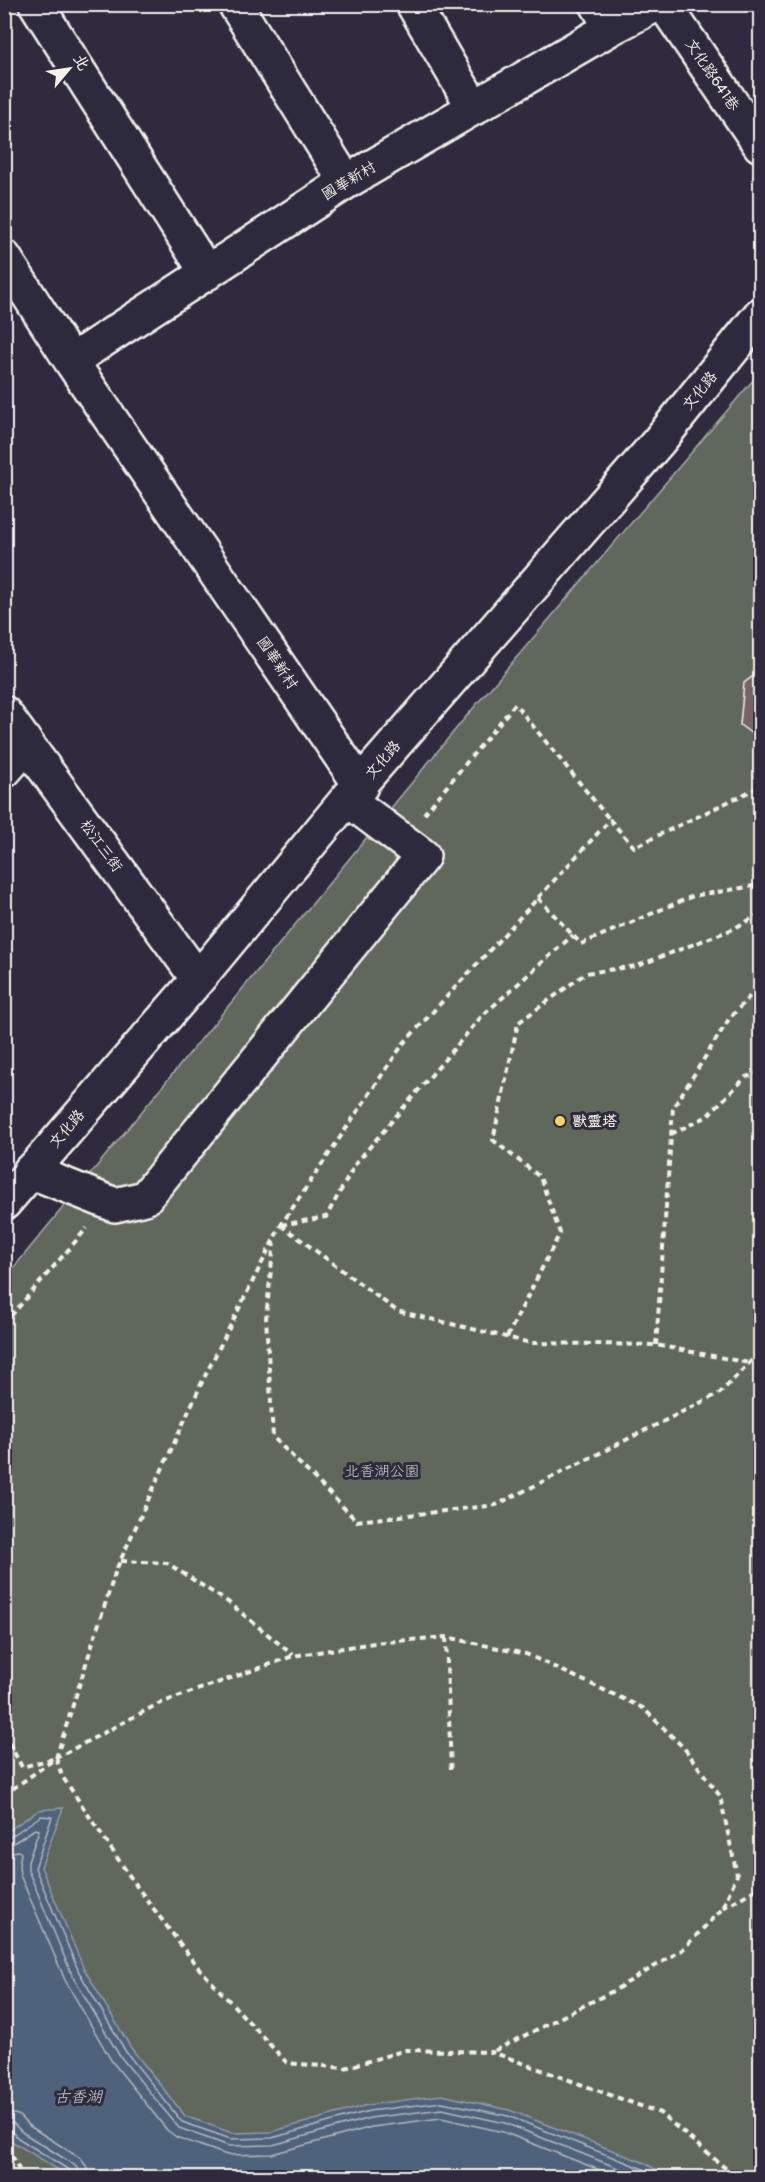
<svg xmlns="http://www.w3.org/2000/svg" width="765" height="2182" font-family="Pangolin,'LXGW WenKai TC',sans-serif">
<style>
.green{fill:#60685c;stroke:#aaaca2;stroke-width:1.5}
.water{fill:#50627b;stroke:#929ba7;stroke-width:1.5}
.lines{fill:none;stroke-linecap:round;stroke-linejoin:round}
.shore{stroke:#b2b8bc;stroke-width:1.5}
.building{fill:#776265;stroke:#f4f1e8;stroke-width:1.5}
.minor-casing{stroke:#f4f1e8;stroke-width:38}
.path{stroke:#f4f1e8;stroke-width:4;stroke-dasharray:6 4.5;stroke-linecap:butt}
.minor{stroke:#2f2a3d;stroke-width:33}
.poi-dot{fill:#ffd166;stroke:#2f2a3d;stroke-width:2}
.labels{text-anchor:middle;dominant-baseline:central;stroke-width:6;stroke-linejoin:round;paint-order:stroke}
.street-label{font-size:15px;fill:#f4f1e8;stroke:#2f2a3d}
.poi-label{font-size:15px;font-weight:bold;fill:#f4f1e8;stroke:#2f2a3d;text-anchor:start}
.park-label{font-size:15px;fill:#b1b3a9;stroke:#2f2a3d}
.water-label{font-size:16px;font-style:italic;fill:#b2b8bc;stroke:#2f2a3d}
</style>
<rect width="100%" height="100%" fill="#2f2a3d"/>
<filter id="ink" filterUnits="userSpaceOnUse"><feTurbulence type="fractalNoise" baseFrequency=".0167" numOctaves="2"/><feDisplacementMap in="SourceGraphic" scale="12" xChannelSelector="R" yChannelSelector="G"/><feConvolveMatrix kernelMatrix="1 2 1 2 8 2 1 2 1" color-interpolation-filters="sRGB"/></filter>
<g filter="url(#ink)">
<!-- green -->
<path class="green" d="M 760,372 L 760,2177 L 5,2178 L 5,1278 L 464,719 Z"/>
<!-- water -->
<path class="water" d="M 63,1808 L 41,1867 L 84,1969 L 131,2048 L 185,2116 L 232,2133 L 271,2132 L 368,2105 L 442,2095 L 509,2110 L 645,2163 L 668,2177 L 70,2177 L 13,2142 L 4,2132 L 5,1833 L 39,1810 Z"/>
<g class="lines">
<!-- shore -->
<path class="shore" d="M 4,1838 L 10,1837 L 41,1816 L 52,1817 L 35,1868 L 79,1972 L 126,2052 L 182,2122 L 231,2139 L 272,2138 L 369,2111 L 442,2102 L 508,2116 L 643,2169 L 657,2178
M 4,1845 L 12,1844 L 35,1829 L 39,1830 L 28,1862 L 28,1870 L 72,1975 L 119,2055 L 179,2128 L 229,2146 L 273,2145 L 370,2118 L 442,2109 L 505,2123 L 643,2178
M 4,1854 L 18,1851 L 21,1853 L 19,1866 L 20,1875 L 65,1980 L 111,2060 L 167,2130 L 176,2137 L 227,2155 L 272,2154 L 372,2127 L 441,2118 L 503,2132 L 620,2178
M 4,2112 L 18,2115 L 28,2125 L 80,2158 L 87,2167 L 89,2178
M 4,2122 L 13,2123 L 22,2132 L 73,2164 L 78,2169 L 80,2178
M 4,2129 L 10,2130 L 18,2138 L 69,2170 L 72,2178"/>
</g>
<!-- building -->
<path class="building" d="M 760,671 L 760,740 L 740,725 L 744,683 Z"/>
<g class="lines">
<!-- minor casing -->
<g class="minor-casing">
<path id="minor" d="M 36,4 L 207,273
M 235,4 L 346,182
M 413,4 L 474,108
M 664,4 L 760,145
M 611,28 L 657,4
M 4,257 L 71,361 L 361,786
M 71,361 L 346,182 L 611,28 L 597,4
M 4,713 L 198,979
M 4,771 L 27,745
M 30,1171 L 115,1205 L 145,1198 L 423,856 L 347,799
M 4,1203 L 198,979 L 347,799 L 659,441 L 760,315"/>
</g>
<!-- path -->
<path class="path" d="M 424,814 L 515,704 L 610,820
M 538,898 L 581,944 L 693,896 L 760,885
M 671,1134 L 706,1117 L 746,1077 L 760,1073
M 281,1225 L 397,1311 L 531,1343 L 656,1345 L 749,1363
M 281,1225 L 326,1217 L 356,1163 L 482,1016 L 573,935
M 274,1241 L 266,1318 L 273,1437 L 357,1521 L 496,1505 L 720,1393 L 760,1352
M 4,1324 L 87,1228
M 507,1337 L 560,1233 L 540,1177 L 493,1140 L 518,1023 L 586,973 L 637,966 L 733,929 L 760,914
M 656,1345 L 673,1108 L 729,1019 L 760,985
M 121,1561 L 167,1563 L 228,1602 L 293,1655
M 446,1637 L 451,1770
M 4,1734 L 22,1767 L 56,1758 L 62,1776 L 135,1884 L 196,1965 L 287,2063 L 345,2068 L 406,2050 L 492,2052 L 660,2113 L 737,2178
M 56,1758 L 116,1570 L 203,1380 L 281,1225 L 403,1044 L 610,820 L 634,847 L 757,788 L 760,794
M 4,1795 L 56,1758 L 158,1704 L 293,1656 L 374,1643 L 446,1637 L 526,1654 L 643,1708 L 684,1748 L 720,1796 L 737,1875 L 722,1909 L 682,1950 L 615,1990 L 492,2052
M 723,1908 L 760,1887
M 4,2148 L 14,2159 L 23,2178"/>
<!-- minor -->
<use href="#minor" class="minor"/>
</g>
</g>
<!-- markers -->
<circle class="poi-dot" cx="560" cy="1121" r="6"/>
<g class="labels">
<!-- street labels -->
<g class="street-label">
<text transform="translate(712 75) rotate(56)">文化路641巷</text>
<text transform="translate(349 181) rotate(-31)">國華新村</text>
<text transform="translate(700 391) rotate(-51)">文化路</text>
<text transform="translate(277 663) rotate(56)">國華新村</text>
<text transform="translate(383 760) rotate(-49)">文化路</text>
<text transform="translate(101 846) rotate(54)">松江三街</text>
<text transform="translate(67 1129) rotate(-49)">文化路</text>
</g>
<!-- poi labels -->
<g class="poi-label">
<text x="572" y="1121">獸靈塔</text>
</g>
<!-- park labels -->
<g class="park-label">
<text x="382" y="1471">北香湖公園</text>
</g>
<!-- water labels -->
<g class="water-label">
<text x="78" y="2097">古香湖</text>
</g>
</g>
<!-- margin -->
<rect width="765" height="2182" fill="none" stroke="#2f2a3d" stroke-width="24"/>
<rect x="12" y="12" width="741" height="2158" fill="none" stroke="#f4f1e8" stroke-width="2" filter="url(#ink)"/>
<!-- north arrow -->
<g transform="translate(69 69) rotate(61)" stroke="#2f2a3d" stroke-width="4.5" paint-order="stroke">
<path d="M0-4.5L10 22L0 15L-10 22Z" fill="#f4f1e8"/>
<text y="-9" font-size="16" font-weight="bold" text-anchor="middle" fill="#f4f1e8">北</text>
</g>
</svg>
